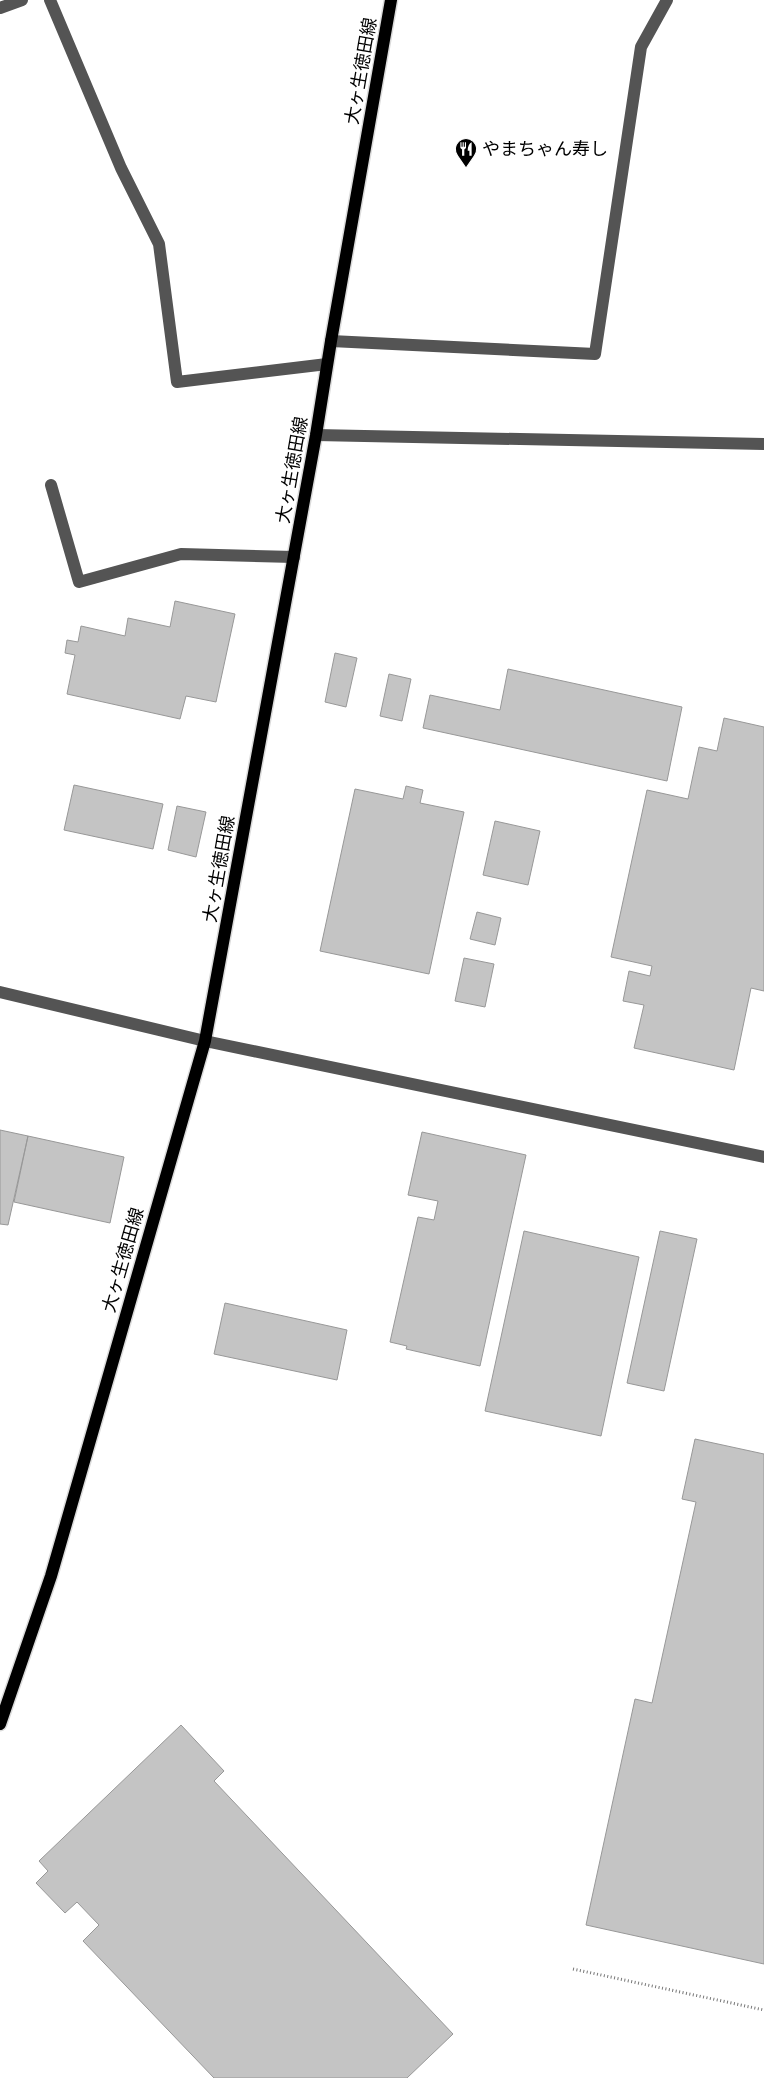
<svg xmlns="http://www.w3.org/2000/svg" width="764" height="2078" font-family="Arial,'Noto Sans JP',sans-serif">
<style>
.building{fill:#c4c4c4;stroke:#989898}
.lines{fill:none;stroke-linecap:round;stroke-linejoin:round}
.major-casing{stroke:#dbdbdb;stroke-width:15}
.path{stroke:#767676;stroke-width:3;stroke-dasharray:1 2.5;stroke-linecap:butt}
.minor{stroke:#545454;stroke-width:12}
.major{stroke:#000;stroke-width:12}
.labels{text-anchor:middle;dominant-baseline:central;stroke-width:5;stroke-linejoin:round;paint-order:stroke}
.street-label{font-size:18px;fill:#000;stroke:#fff}
.poi-label{font-size:18px;fill:#000;stroke:#fff;text-anchor:start}
</style>
<rect width="100%" height="100%" fill="#fff"/>
<!-- building -->
<path class="building" d="M 175,601 L 235,614 L 216,702 L 186,696 L 180,719 L 67,694 L 75,655 L 65,653 L 67,640 L 78,642 L 81,626 L 125,636 L 128,618 L 170,627 Z
M 335,653 L 357,658 L 346,707 L 325,702 Z
M 508,669 L 682,707 L 667,781 L 423,728 L 430,695 L 500,710 Z
M 389,674 L 411,679 L 402,721 L 380,716 Z
M 724,718 L 764,727 L 764,991 L 751,988 L 734,1070 L 634,1048 L 644,1005 L 623,1001 L 629,971 L 650,976 L 652,966 L 611,957 L 647,790 L 688,799 L 699,747 L 717,751 Z
M 74,785 L 163,804 L 153,849 L 64,830 Z
M 406,786 L 423,790 L 420,803 L 464,812 L 429,974 L 320,951 L 355,789 L 403,799 Z
M 177,806 L 206,812 L 196,857 L 168,850 Z
M 495,821 L 540,831 L 528,885 L 483,875 Z
M 477,912 L 501,918 L 495,945 L 470,939 Z
M 464,958 L 494,964 L 485,1007 L 455,1001 Z
M 0,1130 L 28,1136 L 8,1225 L 0,1224 Z
M 422,1132 L 526,1155 L 480,1366 L 406,1349 L 407,1346 L 390,1342 L 418,1217 L 434,1220 L 438,1201 L 408,1195 Z
M 28,1136 L 124,1157 L 110,1223 L 14,1202 Z
M 524,1231 L 639,1257 L 601,1436 L 485,1411 Z
M 660,1231 L 697,1239 L 664,1391 L 627,1383 Z
M 225,1303 L 347,1330 L 337,1380 L 214,1354 Z
M 695,1439 L 764,1454 L 764,1964 L 586,1925 L 635,1699 L 652,1703 L 696,1502 L 682,1499 Z
M 181,1725 L 224,1771 L 214,1781 L 453,2034 L 407,2078 L 214,2078 L 83,1941 L 99,1925 L 77,1902 L 65,1913 L 36,1883 L 48,1871 L 39,1861 Z"/>
<g class="lines">
<!-- major casing -->
<g class="major-casing">
<path id="major" d="M 0,1724 L 51,1576 L 205,1041 L 316,435 L 331,341 L 391,0"/>
</g>
<!-- path -->
<path class="path" d="M 573,1969 L 764,2010"/>
<!-- minor -->
<path class="minor" d="M 50,0 L 121,168 L 159,244 L 177,382 L 327,364
M 0,8 L 22,0
M 331,341 L 595,354 L 641,47 L 667,0
M 316,435 L 764,444
M 51,485 L 79,582 L 181,554 L 294,557
M 0,992 L 205,1041 L 764,1157"/>
<!-- major -->
<use href="#major" class="major"/>
</g>
<!-- icons -->
<defs>
<g id="restaurant-pin" transform="scale(1.125)"><path d="M0 17L-7.5 6A9.5 9.5 0 1 1 7.5 6Z" fill="#000" stroke="#fff"/><path d="M-5-6h1v4h1v-4h1v4h1v-4h1v5L-1.5 .5V6h-2V.5L-5-1ZM5-6V6H3V1.5H1.5Q1.5-4 5-6Z" fill="#fff"/></g>
</defs>
<g fill-rule="evenodd">
<use href="#restaurant-pin" x="466" y="149"/>
</g>
<g class="labels">
<!-- street labels -->
<g class="street-label">
<text transform="translate(361 71) rotate(-80)">大ヶ生徳田線</text>
<text transform="translate(292 470) rotate(-80)">大ヶ生徳田線</text>
<text transform="translate(219 869) rotate(-80)">大ヶ生徳田線</text>
<text transform="translate(123 1260) rotate(-74)">大ヶ生徳田線</text>
</g>
<!-- poi labels -->
<g class="poi-label">
<text x="482" y="149">やまちゃん寿し</text>
</g>
</g>
</svg>
